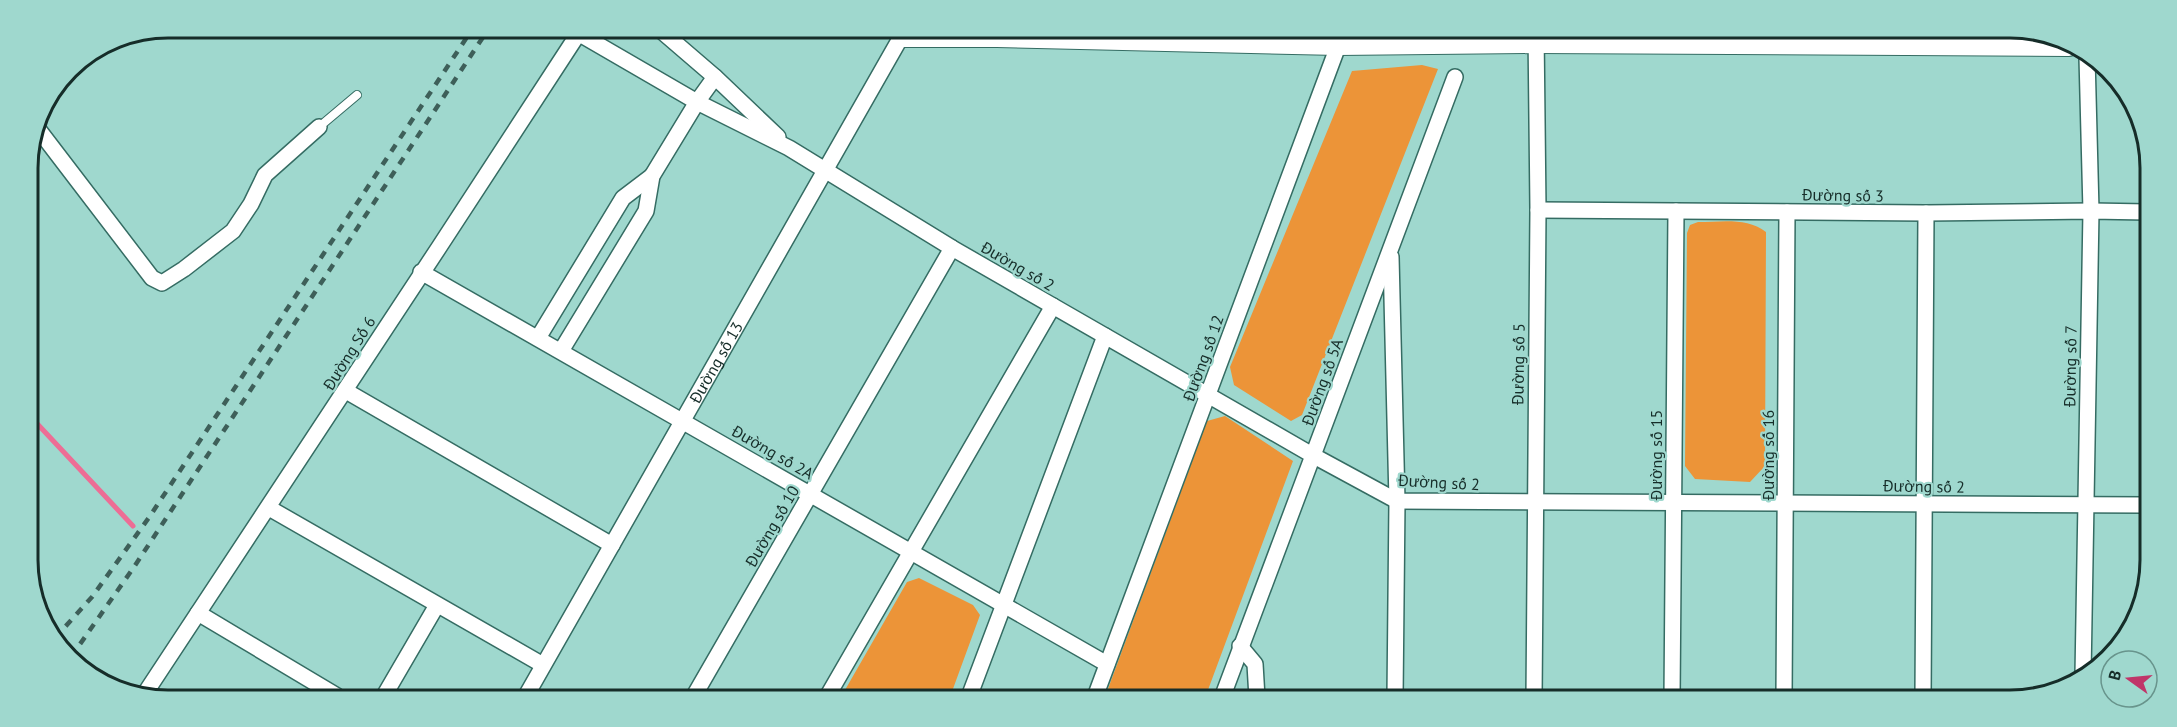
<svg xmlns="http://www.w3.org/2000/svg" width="2177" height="727" font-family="'PT Sans',sans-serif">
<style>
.green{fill:#ec9438}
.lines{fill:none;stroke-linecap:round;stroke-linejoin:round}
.stream{stroke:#ed6d95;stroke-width:5}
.service-casing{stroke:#356c63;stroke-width:10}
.minor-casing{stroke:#356c63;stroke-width:18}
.tertiary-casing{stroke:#356c63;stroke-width:22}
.service{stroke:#fff;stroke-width:8}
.minor{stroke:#fff;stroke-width:15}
.tertiary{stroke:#fff;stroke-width:20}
.rail{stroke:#3e5f59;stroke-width:4.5;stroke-dasharray:8 8;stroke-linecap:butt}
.labels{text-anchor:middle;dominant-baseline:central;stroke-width:4.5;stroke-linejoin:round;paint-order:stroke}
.street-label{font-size:16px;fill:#162d29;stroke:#9fd8ce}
.rim{fill:none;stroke:#162d29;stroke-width:3}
</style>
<rect width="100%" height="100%" fill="#9fd8ce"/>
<!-- green -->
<path class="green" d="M 1422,65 L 1438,69 L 1302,415 L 1291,421 L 1234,385 L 1230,367 L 1352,71 Z
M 1698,222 C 1721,222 1747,217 1766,232 L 1765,466 L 1750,482 L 1695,479 L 1685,466 L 1687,233 L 1690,225 Z
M 1225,416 L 1293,461 L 1205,698 L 1105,697 L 1207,421 Z
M 919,578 L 973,605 L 980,615 L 950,697 L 841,697 L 907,582 Z"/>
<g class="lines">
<!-- stream -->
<path class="stream" d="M 29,415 L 133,526"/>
<!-- service casing -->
<g class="service-casing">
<path id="service" d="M 319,127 L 357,95"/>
</g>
<!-- minor casing -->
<g class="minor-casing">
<g id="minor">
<path d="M 658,28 L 715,77 L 778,137"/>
<path d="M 578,33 L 697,102 L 789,148 L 952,248 L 1314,456 L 1397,501 L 2146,505"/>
<path d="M 35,125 L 152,278 L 162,283 L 184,269 L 233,231 L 251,204 L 265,175 L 319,127"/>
<path d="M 1538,210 L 1926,213 L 2091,211 L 2147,212"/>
<path d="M 1391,257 L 1397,501 L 1395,698"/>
<path d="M 421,272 L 1107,664"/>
<path d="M 538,338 L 623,198 L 652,176"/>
<path d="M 561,351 L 646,211 L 652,176 L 697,102 L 715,77"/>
<path d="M 346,391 L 612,545"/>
<path d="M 269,508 L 543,665"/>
<path d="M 198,613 L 337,696"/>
<path d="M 1240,646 L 1255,664 L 1257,698"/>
<path d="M 2083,675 L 2091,211 L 2087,57"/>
<path d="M 144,695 C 291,474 437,251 582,28"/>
<path d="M 384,696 L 437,605"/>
<path id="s1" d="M 526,696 L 901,37 L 892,29"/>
<path d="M 694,696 L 952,248"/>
<path d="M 827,697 L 1053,306"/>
<path d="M 969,697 L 1105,336"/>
<path d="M 1095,697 L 1344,30"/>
<path d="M 1222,698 L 1455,77"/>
<path d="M 1534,699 L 1538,210 L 1536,31"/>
<path d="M 1672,699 L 1676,211"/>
<path d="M 1784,699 L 1787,212"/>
<path d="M 1923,699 L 1926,213"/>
</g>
</g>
<!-- tertiary casing -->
<g class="tertiary-casing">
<path id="tertiary" d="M 901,37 L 997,37 L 1338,45 L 1537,43 L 2069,46"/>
</g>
<!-- service -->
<use href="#service" class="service"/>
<!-- minor -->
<use href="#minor" class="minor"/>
<!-- tertiary -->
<use href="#tertiary" class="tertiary"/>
<!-- rail -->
<path class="rail" d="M 55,638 L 92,597 L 150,516 L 473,28
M 71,657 L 134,567 L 489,28"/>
</g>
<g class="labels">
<!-- street labels -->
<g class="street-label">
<text transform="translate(1843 195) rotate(1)">Đường số 3</text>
<text transform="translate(1018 266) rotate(30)">Đường số 2</text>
<text transform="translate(349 353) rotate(-58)">Đường Số 6</text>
<text transform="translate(1203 358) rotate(-70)">Đường số 12</text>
<text stroke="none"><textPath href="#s1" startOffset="384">Đường số 13</textPath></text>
<text transform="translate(1518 364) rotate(-89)">Đường số 5</text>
<text transform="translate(2070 366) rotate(-89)">Đường số 7</text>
<text transform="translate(1322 382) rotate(-70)">Đường số 5A</text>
<text transform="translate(773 452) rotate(30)">Đường số 2A</text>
<text transform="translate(1656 455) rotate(-90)">Đường số 15</text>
<text transform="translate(1768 455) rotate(-90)">Đường số 16</text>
<text transform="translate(1439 482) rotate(3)">Đường số 2</text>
<text transform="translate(1924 486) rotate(1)">Đường số 2</text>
<text transform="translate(772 526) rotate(-60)">Đường số 10</text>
</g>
</g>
<!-- crop -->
<path d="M0 0H2177V727H0ZM168 38H2010A130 130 0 0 1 2140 168V560A130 130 0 0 1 2010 690H168A130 130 0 0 1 38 560V168A130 130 0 0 1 168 38Z" fill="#9fd8ce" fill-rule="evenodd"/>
<path class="rim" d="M168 38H2010A130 130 0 0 1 2140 168V560A130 130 0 0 1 2010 690H168A130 130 0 0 1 38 560V168A130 130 0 0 1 168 38Z"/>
<!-- north arrow -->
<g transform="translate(2129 679) rotate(285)"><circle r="28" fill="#9fd8ce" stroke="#68948c" stroke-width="1.5"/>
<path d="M0-4.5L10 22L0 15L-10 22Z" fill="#c03569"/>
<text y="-9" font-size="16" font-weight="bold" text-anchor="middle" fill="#162d29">B</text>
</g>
</svg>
